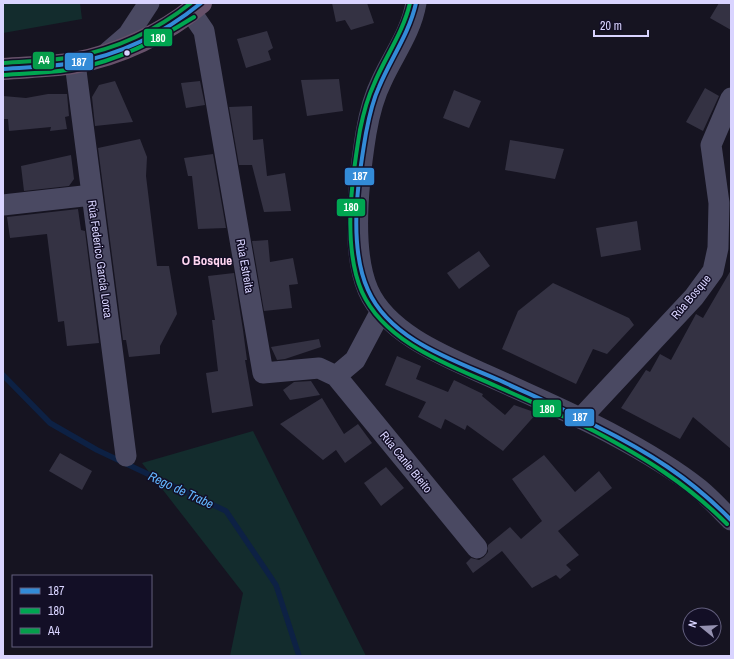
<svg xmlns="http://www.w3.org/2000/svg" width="734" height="659" font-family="'Archivo Narrow',sans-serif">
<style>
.green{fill:#132c2d}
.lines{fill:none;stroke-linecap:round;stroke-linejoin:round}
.stream{stroke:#0d2144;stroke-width:5.5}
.building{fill:#343243}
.minor{stroke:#4a4962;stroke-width:21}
.highway{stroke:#67516a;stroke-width:22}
.bus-1-casing{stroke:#130f26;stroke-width:7}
.bus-2-casing{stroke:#130f26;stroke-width:7}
.bus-3-casing{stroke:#130f26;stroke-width:7}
.bus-1{stroke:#338bd7;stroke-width:4}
.bus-2{stroke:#00a651;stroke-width:4}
.bus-3{stroke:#069d4b;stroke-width:4}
.bus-dot{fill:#d9d4ff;stroke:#130f26;stroke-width:1.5}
.labels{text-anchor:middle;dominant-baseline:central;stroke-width:3;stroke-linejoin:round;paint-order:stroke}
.street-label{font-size:12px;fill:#d9d4ff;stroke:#130f26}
.neighbourhood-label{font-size:13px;font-weight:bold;fill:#ffd6f0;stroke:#130f26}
.water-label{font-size:13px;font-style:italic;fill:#62b6ff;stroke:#130f26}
.line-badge{stroke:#130f26;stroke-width:1.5}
.badge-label{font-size:11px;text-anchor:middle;font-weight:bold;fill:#fff}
</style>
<rect width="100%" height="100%" fill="#161421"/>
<!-- green -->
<path class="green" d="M 3,3 L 80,3 L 82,19 L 3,33 Z
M 253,431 L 366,656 L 230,656 L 243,593 L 142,463 Z"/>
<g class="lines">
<!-- stream -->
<path class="stream" d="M 3,375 L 50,423 L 97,450 L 226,511 L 276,585 L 299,656"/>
</g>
<!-- building -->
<path class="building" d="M 332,3 L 367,3 L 374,23 L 351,30 L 345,20 L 336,22 Z
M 719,3 L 731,3 L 731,30 L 710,18 Z
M 267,31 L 273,48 L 268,51 L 271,60 L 246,68 L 237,39 Z
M 339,79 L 343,111 L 307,116 L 301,80 Z
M 115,81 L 133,122 L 95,126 L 92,97 L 99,85 Z
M 200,81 L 205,105 L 186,108 L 181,83 Z
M 705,88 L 719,96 L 703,131 L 686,122 Z
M 454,90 L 481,101 L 469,128 L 443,118 Z
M 48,94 L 67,94 L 69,116 L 65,117 L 67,129 L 50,131 L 51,127 L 9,131 L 8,119 L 3,119 L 3,96 L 26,98 Z
M 252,106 L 253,140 L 263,139 L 267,176 L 285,173 L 291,211 L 264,212 L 252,165 L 239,165 L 229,107 Z
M 140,139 L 147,157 L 146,176 L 157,266 L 169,266 L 177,314 L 160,346 L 160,354 L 129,357 L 126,340 L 123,340 L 98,148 Z
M 510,140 L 564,149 L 555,179 L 505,170 Z
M 213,154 L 226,228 L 198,229 L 192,176 L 188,176 L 184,158 Z
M 71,155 L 74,179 L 69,186 L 24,191 L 21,166 Z
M 78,209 L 81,230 L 85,231 L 99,343 L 67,346 L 64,321 L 58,322 L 47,234 L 10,238 L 7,217 Z
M 637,221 L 641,250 L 601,257 L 596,228 Z
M 268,240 L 270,262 L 293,258 L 298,284 L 289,285 L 292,308 L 264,311 L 252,241 Z
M 479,251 L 490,266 L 459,289 L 447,273 Z
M 731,270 L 731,449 L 693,417 L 680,439 L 621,408 L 646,370 L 650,372 L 660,354 L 671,360 L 696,314 L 703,318 Z
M 234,273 L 243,330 L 247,360 L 245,360 L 253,406 L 212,413 L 206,373 L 218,371 L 212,320 L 215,320 L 208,276 Z
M 553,283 L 629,318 L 634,325 L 607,354 L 593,349 L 576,384 L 502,349 L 518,311 Z
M 319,339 L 321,347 L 285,359 L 277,360 L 271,347 Z
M 397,356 L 421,366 L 416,379 L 448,392 L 454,380 L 483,394 L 482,396 L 505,415 L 514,405 L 537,413 L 503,451 L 467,425 L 465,430 L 445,419 L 441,429 L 418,417 L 426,402 L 385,385 Z
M 311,381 L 320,395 L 290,400 L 283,390 L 294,382 Z
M 322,398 L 344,434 L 358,424 L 372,443 L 345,463 L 336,450 L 323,460 L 280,424 Z
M 60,453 L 92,471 L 82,490 L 49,471 Z
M 544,455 L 575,492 L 599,471 L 612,488 L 558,531 L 579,555 L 566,565 L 571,570 L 560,579 L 556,575 L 532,588 L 502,551 L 473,573 L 466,563 L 471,558 L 479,560 L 484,557 L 488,552 L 488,545 L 510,527 L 521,539 L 542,521 L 512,479 Z
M 386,467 L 404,488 L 381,506 L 364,483 Z"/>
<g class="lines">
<!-- minor -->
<path class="minor" d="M 416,3 C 411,32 394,54 382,80 C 374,96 369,115 366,133 C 359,177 350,248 368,290 C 389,338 457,361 502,382 C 537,398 574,414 608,432 C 640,449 672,467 699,489 C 710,498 721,510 731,520
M 191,12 L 204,31 L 263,373 L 319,368 L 336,376 L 355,360 L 381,311
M 106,54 L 128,35 L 149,3
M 75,63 L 126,456
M 3,205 L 92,195
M 336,376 L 477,548
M 581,418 L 694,297 L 713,271 L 718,248 L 719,203 L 711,145 L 731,98"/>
<!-- highway -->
<path class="highway" d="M 3,69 C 27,67 50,67 74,63 C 119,55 166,33 201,3"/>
<!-- bus-1 casing -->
<g class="bus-1-casing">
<path id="bus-1" d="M 416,3 C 409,34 391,58 379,87 C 372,102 369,117 366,133 C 358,179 348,246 368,290 C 390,340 453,360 499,380 C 531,395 564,409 596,426 C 648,452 690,478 731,520
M 3,69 C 26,67 50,67 73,63 C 120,55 164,33 201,3"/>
</g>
<!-- bus-2 casing -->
<g class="bus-2-casing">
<path id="bus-2" d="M 410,3 C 403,33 385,57 374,84 C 367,99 363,115 360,130 C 352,178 342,246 362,292 C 385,343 449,365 496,386 C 529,401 562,415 594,431 C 645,458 686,483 727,524
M 3,75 C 27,73 51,73 74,69 C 118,61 157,40 194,17"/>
</g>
<!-- bus-3 casing -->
<g class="bus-3-casing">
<path id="bus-3" d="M 3,63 C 26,61 50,61 73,57 C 116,49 157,30 191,3"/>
</g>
<!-- bus-1 -->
<use href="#bus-1" class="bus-1"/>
<!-- bus-2 -->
<use href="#bus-2" class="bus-2"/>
<!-- bus-3 -->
<use href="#bus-3" class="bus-3"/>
</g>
<!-- markers -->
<circle class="bus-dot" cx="127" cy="53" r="3.5"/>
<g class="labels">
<!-- street labels -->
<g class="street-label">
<text transform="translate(100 259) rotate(82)">Rúa Federico García Lorca</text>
<text transform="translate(245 266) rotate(80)">Rúa Estreita</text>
<text transform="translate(691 297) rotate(-50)">Rúa Bosque</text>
<text transform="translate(406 462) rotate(51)">Rúa Canle Bieito</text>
</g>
<!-- neighbourhood labels -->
<g class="neighbourhood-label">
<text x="207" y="260">O Bosque</text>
</g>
<!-- water labels -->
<g class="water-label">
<text transform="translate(181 490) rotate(25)">Rego de Trabe</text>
</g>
</g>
<g class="line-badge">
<rect x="143" y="28" width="30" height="19" rx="4" fill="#00a651"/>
<rect x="32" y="51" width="23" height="19" rx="4" fill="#069d4b"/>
<rect x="64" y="52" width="30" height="19" rx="4" fill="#338bd7"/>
<rect x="344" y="167" width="31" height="19" rx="4" fill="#338bd7"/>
<rect x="336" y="198" width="30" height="19" rx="4" fill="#00a651"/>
<rect x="532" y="399" width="30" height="19" rx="4" fill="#00a651"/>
<rect x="564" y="408" width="31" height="19" rx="4" fill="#338bd7"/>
</g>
<g class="badge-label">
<text x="158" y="42">180</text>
<text x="44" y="64">A4</text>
<text x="79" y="66">187</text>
<text x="360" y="180">187</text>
<text x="351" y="211">180</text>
<text x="547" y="413">180</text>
<text x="580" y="421">187</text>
</g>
<!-- border -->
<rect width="734" height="659" fill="none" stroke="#d9d4ff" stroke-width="8"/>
<!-- legend -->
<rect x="12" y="575" width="140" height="72" fill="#130f26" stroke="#625e7d"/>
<rect x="20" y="588" width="20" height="6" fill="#338bd7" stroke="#625e7d"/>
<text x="48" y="595" font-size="12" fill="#d9d4ff">187</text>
<rect x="20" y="608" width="20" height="6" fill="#00a651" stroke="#625e7d"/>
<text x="48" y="615" font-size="12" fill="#d9d4ff">180</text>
<rect x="20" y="628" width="20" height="6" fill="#069d4b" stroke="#625e7d"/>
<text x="48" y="635" font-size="12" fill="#d9d4ff">A4</text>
<!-- north arrow -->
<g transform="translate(702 627) rotate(288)"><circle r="19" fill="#130f26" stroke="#625e7d"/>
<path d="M0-3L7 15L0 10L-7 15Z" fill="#9591b1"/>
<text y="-6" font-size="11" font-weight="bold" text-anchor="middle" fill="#d9d4ff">N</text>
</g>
<!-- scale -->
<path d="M594 30v6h54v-6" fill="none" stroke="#d9d4ff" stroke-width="2"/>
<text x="600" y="30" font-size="12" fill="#d9d4ff" stroke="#130f26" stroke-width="3" paint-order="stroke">20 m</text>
</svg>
